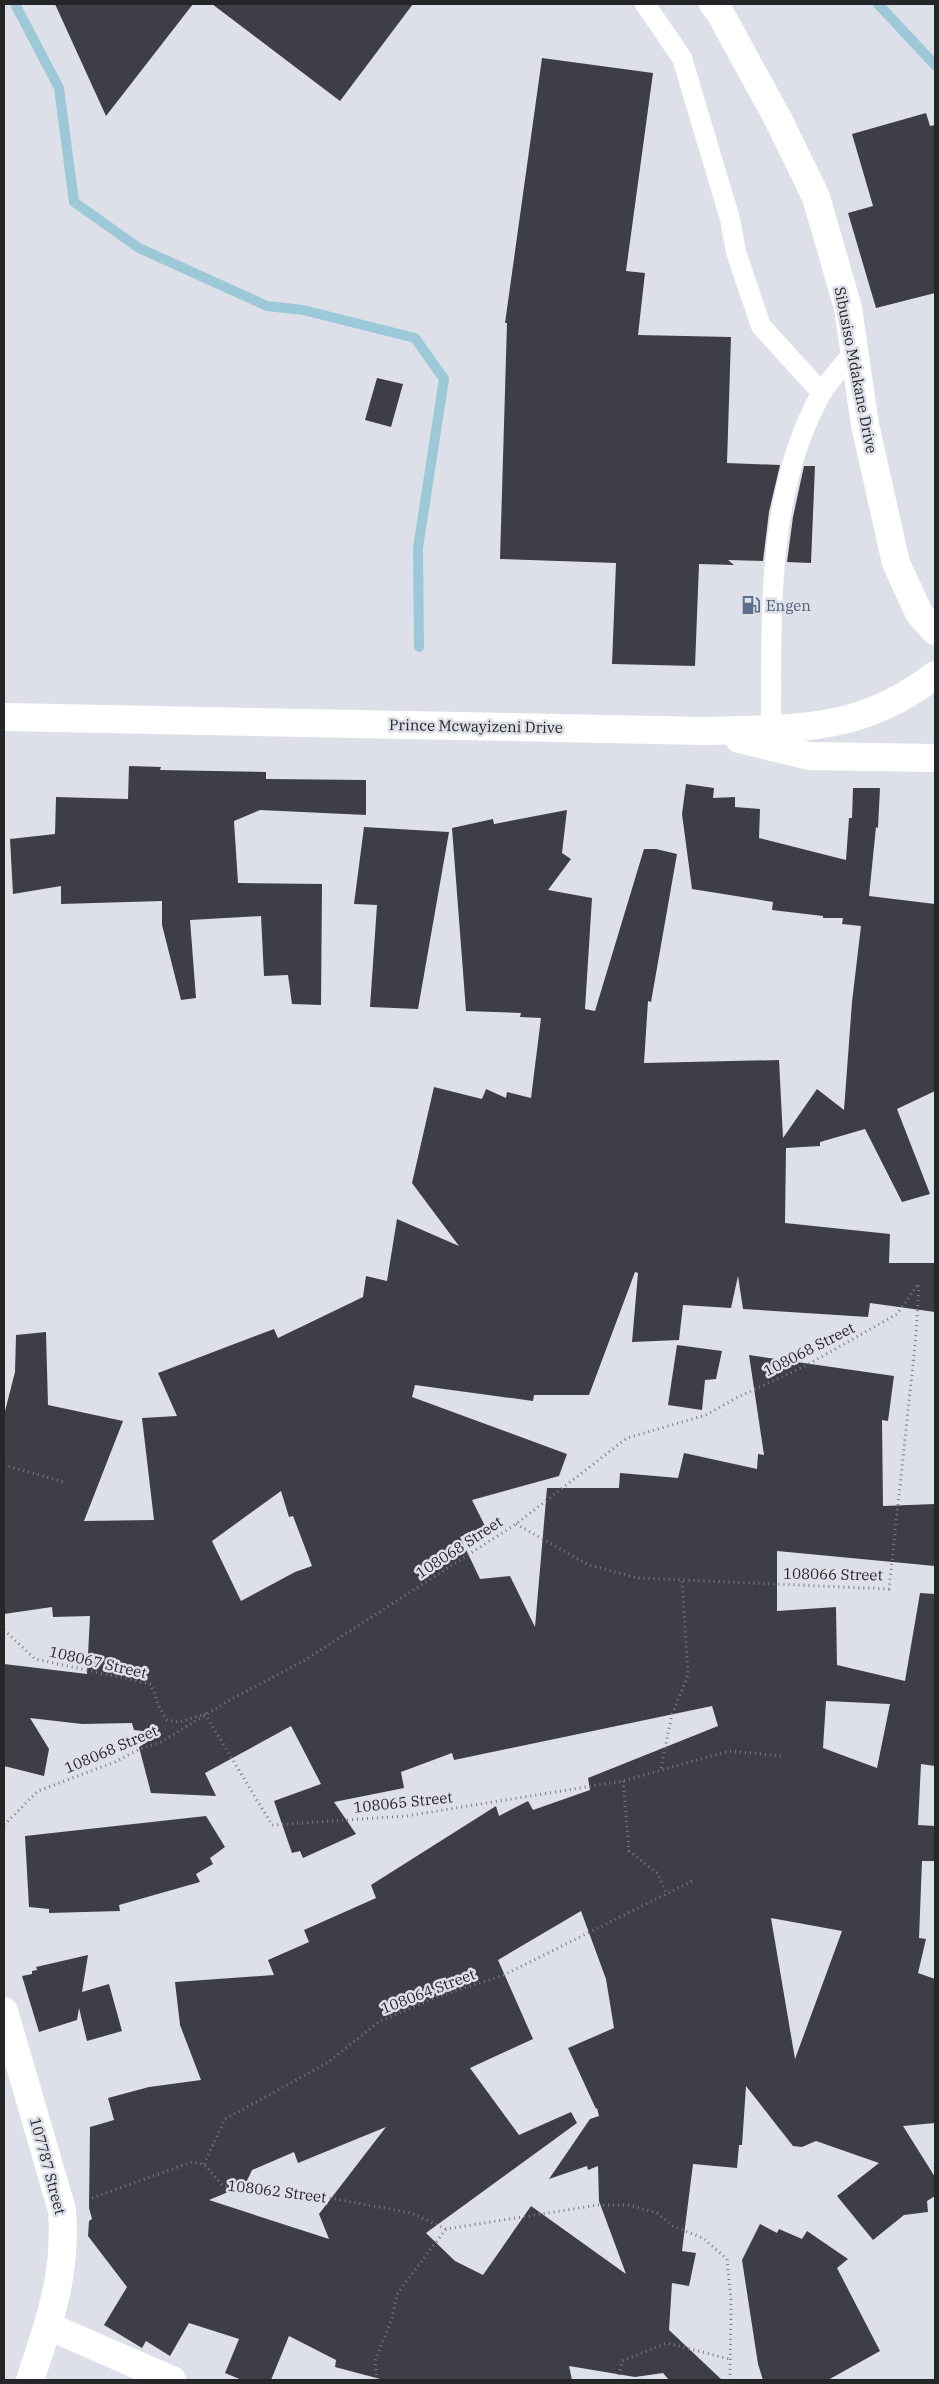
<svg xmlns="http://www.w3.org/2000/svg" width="939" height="2384" font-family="'IBM Plex Serif',serif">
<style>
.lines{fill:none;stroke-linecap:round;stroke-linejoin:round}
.stream{stroke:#9cc8d7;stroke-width:10}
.building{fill:#3e3f46;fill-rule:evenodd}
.path{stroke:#7a7b81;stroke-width:3;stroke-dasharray:1 4;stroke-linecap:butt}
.service{stroke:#fff;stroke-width:20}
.minor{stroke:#fff;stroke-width:28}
.tertiary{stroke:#fff;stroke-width:28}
.labels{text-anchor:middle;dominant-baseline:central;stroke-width:5;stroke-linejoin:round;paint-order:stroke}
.street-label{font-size:15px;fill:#252629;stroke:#dee0e9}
.service-label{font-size:15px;fill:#4e5e75;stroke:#dee0e9;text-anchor:start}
</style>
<rect width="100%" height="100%" fill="#dee0e9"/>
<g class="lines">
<!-- stream -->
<path class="stream" d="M 15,4 L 59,88 L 74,202 L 139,248 L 267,306 L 303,310 L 415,338 L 444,379 L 418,548 L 419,647
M 878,4 L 935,65"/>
</g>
<!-- building -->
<path class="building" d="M 55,4 L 193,4 L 106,116 Z
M 212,4 L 413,4 L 340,101 Z
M 542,58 L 653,73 L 626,271 L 645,273 L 638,335 L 731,337 L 727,463 L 780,465 L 769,512 L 763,561 L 728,560 L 734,565 L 699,564 L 695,666 L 612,664 L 616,563 L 500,559 L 507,323 L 505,323 Z
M 926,113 L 930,126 L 935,125 L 935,293 L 876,308 L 848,213 L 873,206 L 852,134 Z
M 377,378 L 403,384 L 391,427 L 365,420 Z
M 804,466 L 815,466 L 811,563 L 787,562 L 793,517 Z
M 129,766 L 161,767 L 160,770 L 266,772 L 266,779 L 366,780 L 366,815 L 260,810 L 234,821 L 238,883 L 322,884 L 321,1005 L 292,1004 L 288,975 L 264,976 L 261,916 L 190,920 L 196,998 L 181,1000 L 162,925 L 162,901 L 61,904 L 61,886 L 13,894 L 10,839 L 55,834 L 56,797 L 128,799 Z
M 686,784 L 714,788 L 713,798 L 735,797 L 735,807 L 760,809 L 759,838 L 846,860 L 849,818 L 852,818 L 853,788 L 880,788 L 878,828 L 876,827 L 869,896 L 935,904 L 935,1091 L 897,1109 L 930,1194 L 902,1202 L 865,1129 L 820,1142 L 820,1146 L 786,1148 L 785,1223 L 890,1234 L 889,1263 L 935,1263 L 935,1312 L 870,1303 L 868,1317 L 743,1309 L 738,1276 L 731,1308 L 683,1305 L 679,1340 L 632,1342 L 638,1273 L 635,1272 L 589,1395 L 534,1395 L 533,1401 L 415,1385 L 412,1397 L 567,1454 L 559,1476 L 472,1500 L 485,1526 L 460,1537 L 480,1579 L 510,1576 L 535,1627 L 547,1488 L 619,1488 L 620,1473 L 678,1478 L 684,1453 L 757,1469 L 758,1454 L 764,1455 L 749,1355 L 894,1376 L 888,1421 L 882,1420 L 883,1506 L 935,1504 L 935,1566 L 777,1551 L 777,1611 L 836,1607 L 837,1665 L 905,1681 L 920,1593 L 935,1594 L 935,1766 L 921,1764 L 918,1825 L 935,1826 L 935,1861 L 922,1861 L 919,1938 L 926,1939 L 918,1973 L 935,1979 L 935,2123 L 903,2126 L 935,2177 L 935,2196 L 927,2201 L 928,2212 L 904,2215 L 873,2240 L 837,2196 L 879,2163 L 816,2141 L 802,2147 L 793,2146 L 746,2086 L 742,2145 L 739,2145 L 737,2168 L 693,2164 L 682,2251 L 696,2253 L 689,2286 L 672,2283 L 669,2330 L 722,2380 L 669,2380 L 663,2373 L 635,2377 L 569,2366 L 572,2380 L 384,2380 L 335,2367 L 336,2360 L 289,2336 L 271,2380 L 242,2380 L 225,2373 L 239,2339 L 189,2323 L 170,2356 L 146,2341 L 142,2348 L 104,2325 L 127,2287 L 88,2236 L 89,2221 L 92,2219 L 89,2208 L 90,2127 L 114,2120 L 108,2098 L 149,2087 L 201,2080 L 180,2025 L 175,1982 L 274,1975 L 268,1960 L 309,1942 L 304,1930 L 376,1898 L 371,1885 L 496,1806 L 499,1816 L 528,1801 L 533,1810 L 590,1790 L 588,1778 L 718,1726 L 712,1706 L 454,1760 L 452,1753 L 401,1772 L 404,1788 L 334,1802 L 356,1834 L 303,1858 L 300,1851 L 292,1853 L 274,1801 L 321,1784 L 291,1726 L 205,1773 L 216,1796 L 151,1793 L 139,1747 L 161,1733 L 134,1730 L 132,1723 L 82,1724 L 30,1718 L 49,1749 L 44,1776 L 4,1766 L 4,1664 L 87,1674 L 90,1616 L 53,1617 L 52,1607 L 4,1614 L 4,1415 L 15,1372 L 16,1335 L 46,1332 L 48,1405 L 123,1421 L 84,1521 L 154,1520 L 142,1418 L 177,1416 L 158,1373 L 274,1329 L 278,1338 L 363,1297 L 366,1276 L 387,1281 L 397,1219 L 459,1246 L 412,1183 L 434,1087 L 482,1099 L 486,1089 L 506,1098 L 507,1092 L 531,1098 L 541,1018 L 520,1017 L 521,1013 L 466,1011 L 452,828 L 493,819 L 494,824 L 567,810 L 562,853 L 571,859 L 548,890 L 592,898 L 585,1009 L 595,1011 L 644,849 L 656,849 L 677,854 L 651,1002 L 648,1001 L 644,1063 L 779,1060 L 783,1138 L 817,1089 L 844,1110 L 852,1002 L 861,926 L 842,924 L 843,918 L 823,918 L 823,916 L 772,910 L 773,902 L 692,889 L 682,814 ZM 281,1491 L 289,1517 L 293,1516 L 312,1566 L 295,1572 L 241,1601 L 212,1541 ZM 826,1701 L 890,1704 L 877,1768 L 823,1748 ZM 581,1911 L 606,1979 L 614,2028 L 568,2048 L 596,2109 L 597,2108 L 599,2116 L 590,2119 L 549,2179 L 587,2166 L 588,2170 L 598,2166 L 599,2201 L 626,2274 L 531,2206 L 483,2275 L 455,2261 L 426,2233 L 577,2123 L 571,2112 L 519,2135 L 470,2068 L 533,2039 L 498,1960 ZM 771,1918 L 842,1931 L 795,2059 ZM 386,2127 L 319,2214 L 329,2239 L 209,2200 L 245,2185 L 252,2170 L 294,2152 L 298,2163 Z
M 364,827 L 449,832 L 418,1009 L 370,1007 L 377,905 L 354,904 Z
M 677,1345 L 722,1351 L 716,1379 L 705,1380 L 702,1410 L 668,1405 Z
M 206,1816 L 225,1847 L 210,1858 L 213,1864 L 196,1874 L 200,1882 L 119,1905 L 120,1911 L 49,1913 L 49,1909 L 29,1907 L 25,1836 Z
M 88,1955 L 82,1992 L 109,1984 L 122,2031 L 87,2041 L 79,2008 L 77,2020 L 39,2032 L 22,1976 L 32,1974 L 32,1971 L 37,1970 L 36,1967 Z
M 760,2224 L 777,2233 L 779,2229 L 802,2239 L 807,2231 L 848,2259 L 837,2268 L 880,2351 L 828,2380 L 763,2380 L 758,2364 L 742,2260 Z"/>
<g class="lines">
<!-- path -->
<path class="path" d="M 4,1465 L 64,1482
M 516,1524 L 589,1565 L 638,1578 L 889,1589 L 916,1336 L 919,1284
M 4,1630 L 35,1659 L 151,1684 L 158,1705 L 167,1720 L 179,1722 L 205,1714 L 272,1825 L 406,1816 L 623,1781 L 729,1751 L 781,1756
M 661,1768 L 672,1714 L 688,1675 L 682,1581
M 623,1781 L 629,1851 L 657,1873 L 666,1892
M 4,1825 L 38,1791 L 115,1762 L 138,1750 L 161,1742 L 230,1700 L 305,1660 L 516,1524 L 627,1438 L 706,1415 L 738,1397 L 807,1365 L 897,1314 L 919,1283
M 204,2164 L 225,2119 L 327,2063 L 380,2021 L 437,1997 L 504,1975 L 692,1881
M 92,2198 L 192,2162 L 204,2164 L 223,2186 L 314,2195 L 411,2213 L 446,2229 L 598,2205 L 629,2205 L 657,2213 L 673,2226 L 703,2238 L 727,2259 L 731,2300 L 730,2380
M 377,2380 L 375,2361 L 392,2318 L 397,2294 L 446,2229
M 618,2380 L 622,2361 L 667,2343 L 729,2359"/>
<!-- service -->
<path class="service" d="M 645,4 L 682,58 L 730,219 L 736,252 L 761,326 L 822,393
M 771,729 C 772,618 765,494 821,394 C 830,379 843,365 854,352"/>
<!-- minor -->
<path class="minor" d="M 4,2011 L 62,2210 C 67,2273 50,2321 30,2380
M 48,2326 L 172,2380"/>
<!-- tertiary -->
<path class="tertiary" d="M 713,4 L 720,13 L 778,119 L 816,197 L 848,308 L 865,425 L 896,563 L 919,613 L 935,631
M 4,717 L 706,731 C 796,728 860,733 935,675
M 739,739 L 809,756 L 935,758"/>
</g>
<!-- icons -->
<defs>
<g id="fuel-bare" transform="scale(1.5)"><path d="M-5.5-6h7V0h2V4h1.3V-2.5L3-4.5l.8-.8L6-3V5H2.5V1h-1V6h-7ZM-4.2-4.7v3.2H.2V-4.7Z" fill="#5c6f8a" stroke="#dee0e9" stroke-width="2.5" paint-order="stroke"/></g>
</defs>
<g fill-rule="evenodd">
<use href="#fuel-bare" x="751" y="605"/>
</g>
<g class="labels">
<!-- street labels -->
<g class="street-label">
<text transform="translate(856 370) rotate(79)">Sibusiso Mdakane Drive</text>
<text transform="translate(476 726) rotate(1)">Prince Mcwayizeni Drive</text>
<text transform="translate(809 1349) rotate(-27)">108068 Street</text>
<text transform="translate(459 1547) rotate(-33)">108068 Street</text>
<text transform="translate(833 1574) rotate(1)">108066 Street</text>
<text transform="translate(98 1662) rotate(13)">108067 Street</text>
<text transform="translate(111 1749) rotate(-23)">108068 Street</text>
<text transform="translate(403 1802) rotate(-6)">108065 Street</text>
<text transform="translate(428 1991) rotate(-21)">108064 Street</text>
<text transform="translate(48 2166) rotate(75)">107787 Street</text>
<text transform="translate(277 2191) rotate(7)">108062 Street</text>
</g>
<!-- service labels -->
<g class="service-label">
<text x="766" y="605">Engen</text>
</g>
</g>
<!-- border -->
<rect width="939" height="2384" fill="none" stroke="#252629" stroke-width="10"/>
</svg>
